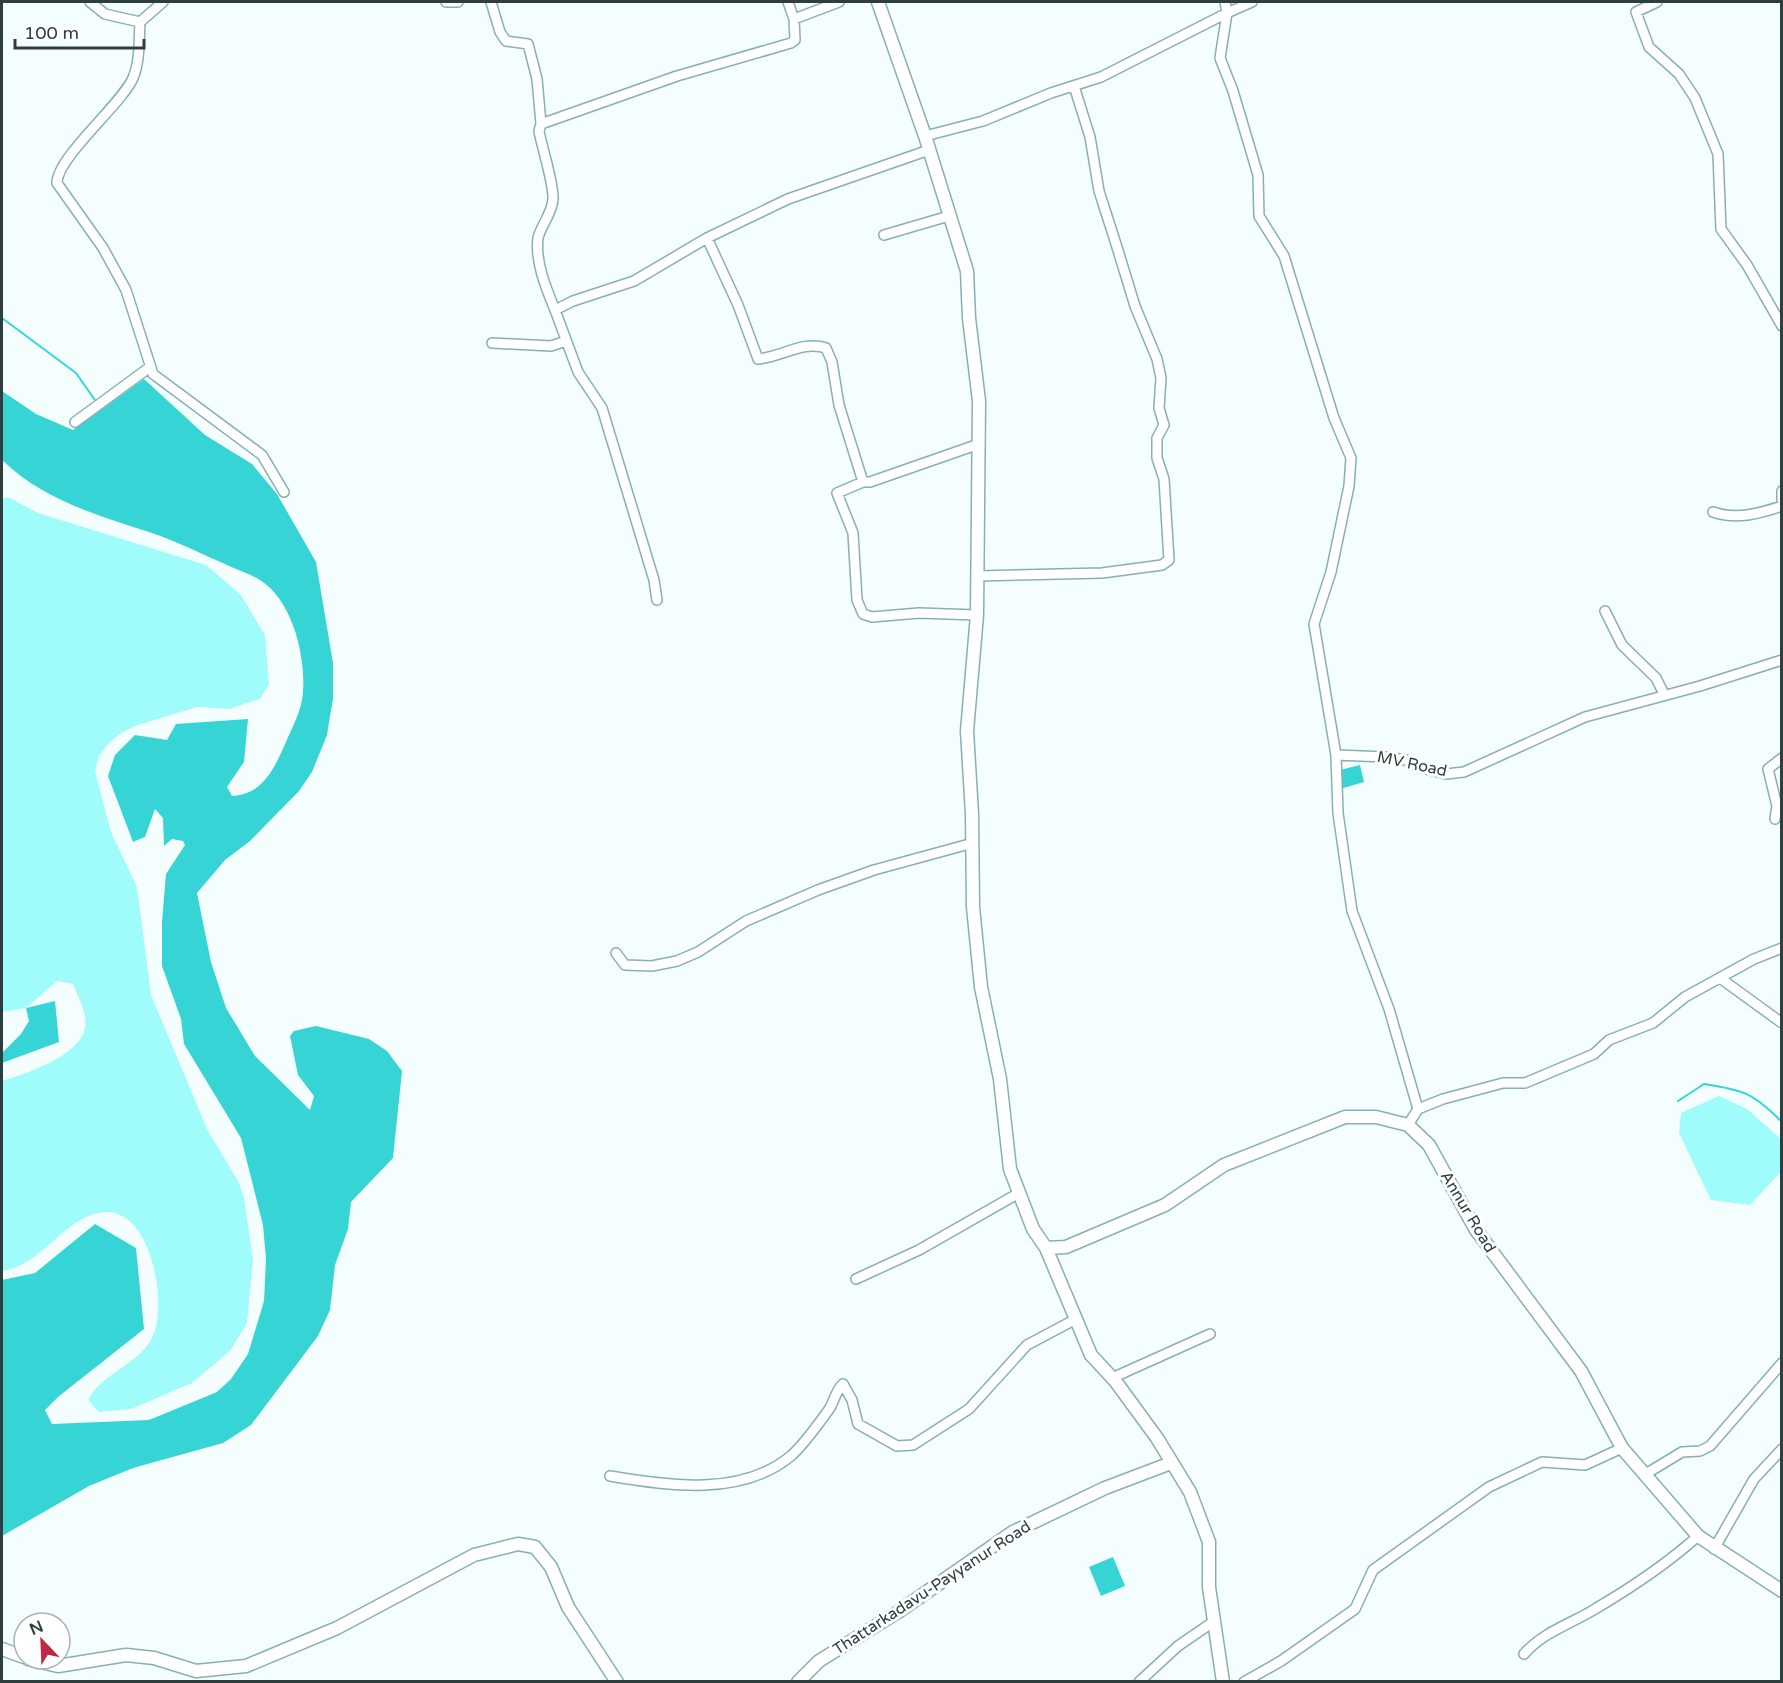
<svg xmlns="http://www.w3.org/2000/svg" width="1783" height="1683" font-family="'Varela Round',sans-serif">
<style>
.green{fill:#a0fbfb}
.water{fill:#37d4d6}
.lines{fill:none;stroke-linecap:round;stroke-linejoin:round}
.stream{stroke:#37d4d6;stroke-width:2}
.minor-casing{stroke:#87b0b0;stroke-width:12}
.secondary-casing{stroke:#87b0b0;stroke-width:15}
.minor{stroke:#fff;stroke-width:9}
.secondary{stroke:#fff;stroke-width:12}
.labels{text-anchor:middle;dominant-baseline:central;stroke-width:6;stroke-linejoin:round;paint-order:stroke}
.street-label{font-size:16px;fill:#2d3e3e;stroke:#fff}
</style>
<rect width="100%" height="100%" fill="#f5fefe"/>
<!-- green -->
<path class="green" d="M 2,498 L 10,498 L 38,513 L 206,565 L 241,595 L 265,635 L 269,684 L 260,699 L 229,709 L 197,707 L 135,726 L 121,733 L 109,743 L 99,756 L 95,771 L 111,832 L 137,887 L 151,995 L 208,1131 L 238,1181 L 244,1197 L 253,1260 L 247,1323 L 230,1351 L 192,1383 L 131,1409 L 99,1412 L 88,1400 C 102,1373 137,1366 152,1338 C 169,1305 151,1200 98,1213 C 60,1222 41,1266 2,1271 L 2,1081 C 25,1074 80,1056 85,1028 C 88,1014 78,997 73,984 L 57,981 L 26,1008 L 2,1012 Z
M 1719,1096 L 1747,1109 L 1781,1139 L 1781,1172 L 1750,1205 L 1711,1200 L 1679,1133 L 1681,1113 Z"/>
<!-- water -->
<path class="water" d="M 144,379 L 205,435 L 252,464 L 277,494 L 316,562 L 333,663 L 333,699 L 330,716 L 327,735 L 312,772 L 299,791 L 250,841 L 225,860 L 197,893 L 211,962 L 226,1008 L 255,1056 L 310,1110 L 314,1096 L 298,1075 L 290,1036 L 294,1031 L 316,1026 L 369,1039 L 387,1051 L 402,1071 L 393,1158 L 351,1202 L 348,1229 L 335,1265 L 330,1310 L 318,1336 L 251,1425 L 223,1443 L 133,1468 L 89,1486 L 2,1536 L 2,1280 L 35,1273 L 95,1224 L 136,1248 L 144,1329 L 58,1397 L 45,1410 L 52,1424 L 149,1420 L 217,1392 L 231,1379 L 248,1354 L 264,1301 L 266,1259 L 263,1225 L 241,1138 L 184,1044 L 181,1019 L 162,966 L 162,922 L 166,874 L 185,845 L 183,841 L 172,839 L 164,846 L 163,818 L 155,809 L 145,837 L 133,842 L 108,776 L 115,755 L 135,735 L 167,740 L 176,724 L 248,719 L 244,762 L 227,787 L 232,796 C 263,795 275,767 286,742 C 292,728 299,715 302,700 C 308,663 294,601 260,580 C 250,574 238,570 227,565 C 202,554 178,542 152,533 C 97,515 45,501 2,460 L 2,391 L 36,414 L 73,430 Z
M 1360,765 L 1364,782 L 1340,789 L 1336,771 Z
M 55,1001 L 59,1042 L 2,1063 L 2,1053 L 21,1034 L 29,1021 L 26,1008 Z
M 1113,1557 L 1125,1586 L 1101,1596 L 1089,1567 Z"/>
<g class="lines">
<!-- stream -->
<path class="stream" d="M 2,318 L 76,373 L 97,403
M 1678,1101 L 1704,1084 C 1744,1090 1753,1093 1782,1122"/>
<!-- minor casing -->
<g class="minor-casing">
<path id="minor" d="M 90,2 L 105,14 L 140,22 L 163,2
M 446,2 L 458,2
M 491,2 L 500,32 L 506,41 L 528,44 L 537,79 L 541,124
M 788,2 L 794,19 L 839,2
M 1252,2 L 1227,13 L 1220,58 L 1233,91 L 1258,175 L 1259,216 L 1284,256 L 1334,418 L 1351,458 L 1349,486 L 1331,572 L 1314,624 L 1336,755
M 1657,2 L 1636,12 L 1649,47 L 1679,74 L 1695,98 L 1718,154 L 1721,229 L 1747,265 L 1782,326
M 140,22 C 139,39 140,62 133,78 C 122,104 57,157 57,183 L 103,248 L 126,290 L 153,374 L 262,455 L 284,492
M 925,136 L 983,121 L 1051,93 L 1101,77 L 1227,13 L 1225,2
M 884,235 L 949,216
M 707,238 L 738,305 L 758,359 C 782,357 803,340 826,348 L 832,362 L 839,405 L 863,482 L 870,482 L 979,444
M 555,310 C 546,288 535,262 538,238 C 541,225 552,214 553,199 C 554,184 542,148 539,131 L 541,124 L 677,76 L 791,43 L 795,40 L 794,19
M 492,343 L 551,346 L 566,341
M 75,422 L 150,367
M 863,482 L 837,493 L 853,533 L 857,600 L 863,614 L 872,617 L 919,613 L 977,615
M 1782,491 L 1782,500
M 1713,512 C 1736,520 1758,514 1782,506
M 978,576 L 1102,573 L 1162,565 L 1169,560 L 1164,479 L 1157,458 L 1157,438 L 1164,425 L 1159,408 L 1161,378 L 1157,359 L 1135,306 L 1116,244 L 1099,191 L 1090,137 L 1074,86
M 657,600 L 654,580 L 602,408 L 578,372 L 555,310 L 573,301 L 634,281 L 707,238 L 788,199 L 929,150
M 1605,611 L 1622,645 L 1656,678 L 1664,694
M 1775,819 L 1777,806 L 1768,769 L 1782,758
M 616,953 L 625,965 L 652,966 L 677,961 L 698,952 L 746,921 L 818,890 L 874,870 L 973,843
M 1720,978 L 1782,1023
M 1418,1109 L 1443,1099 L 1503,1083 L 1525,1083 L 1594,1054 L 1609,1040 L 1653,1023 L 1685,997 L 1754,959 L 1782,948
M 1408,1125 L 1418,1109 L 1389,1009 L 1352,911 L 1338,813 L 1336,755 L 1386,757 L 1406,760 L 1418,767 L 1446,774 L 1464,772 L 1585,717 L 1700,686 L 1782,660
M 856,1279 L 919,1250 L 1019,1193
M 1112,1378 L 1210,1334
M 1644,1475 L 1682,1452 L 1700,1451 L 1710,1446 L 1782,1363
M 610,1476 C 668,1486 743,1497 792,1455 C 805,1443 820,1422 830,1408 C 835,1399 836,1390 843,1384 L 852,1400 L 858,1424 L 897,1446 L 913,1445 L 969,1409 L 1027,1345 L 1076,1319
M 1714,1549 L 1754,1479 L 1782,1449
M 1524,1654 C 1543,1632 1571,1624 1595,1609 C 1629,1589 1669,1562 1698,1536
M 1139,1682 L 1178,1646 L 1213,1622
M 1244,1682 L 1281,1661 L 1355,1609 L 1373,1570 L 1489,1487 L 1542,1462 L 1585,1465 L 1622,1448"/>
</g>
<!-- secondary casing -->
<g class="secondary-casing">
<path id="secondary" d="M 878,2 L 925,136 L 967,271 L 969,318 L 979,401 L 977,615 L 967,731 L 972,814 L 973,907 L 981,987 L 1000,1079 L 1010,1169 L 1033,1229 L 1046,1248 L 1091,1355 L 1116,1382 L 1157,1438 L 1190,1492 L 1209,1542 L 1209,1587 L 1223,1682
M 1046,1248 L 1066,1247 L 1165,1205 L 1224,1165 L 1345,1117 L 1376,1117 L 1408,1125 L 1429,1145 L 1476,1230 L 1581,1371 L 1622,1448 L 1698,1536 L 1782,1591
M 2,1649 L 24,1657
M 28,1659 L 58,1666 L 126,1655 L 154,1658 L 196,1671 L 246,1666 L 337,1628 L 474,1555 L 518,1544 L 535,1547 L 551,1567 L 568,1607 L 617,1682
M 798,1682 L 819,1661 L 898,1612 L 1013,1532 L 1105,1488 L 1171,1463"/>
</g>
<!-- minor -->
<use href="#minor" class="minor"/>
<!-- secondary -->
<use href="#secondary" class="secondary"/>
</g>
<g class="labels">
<!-- street labels -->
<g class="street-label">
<text transform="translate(1412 764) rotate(12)">MV Road</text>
<text transform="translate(1468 1212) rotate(59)">Annur Road</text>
<text transform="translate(932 1588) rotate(-33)">Thattarkadavu-Payyanur Road</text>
</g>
</g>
<!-- border -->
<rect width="1783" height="1683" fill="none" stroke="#2d3e3e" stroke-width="6"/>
<!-- north arrow -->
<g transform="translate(42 1641) rotate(337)"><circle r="28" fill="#ffffff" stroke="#abb2b2" stroke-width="1.5"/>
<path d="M0-4.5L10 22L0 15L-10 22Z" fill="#ba2945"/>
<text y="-9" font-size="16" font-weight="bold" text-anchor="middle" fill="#2d3e3e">N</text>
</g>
<!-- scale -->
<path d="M15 39v9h129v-9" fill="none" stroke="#2d3e3e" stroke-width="3"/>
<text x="24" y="39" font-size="18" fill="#2d3e3e" stroke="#ffffff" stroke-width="4.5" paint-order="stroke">100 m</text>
</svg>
